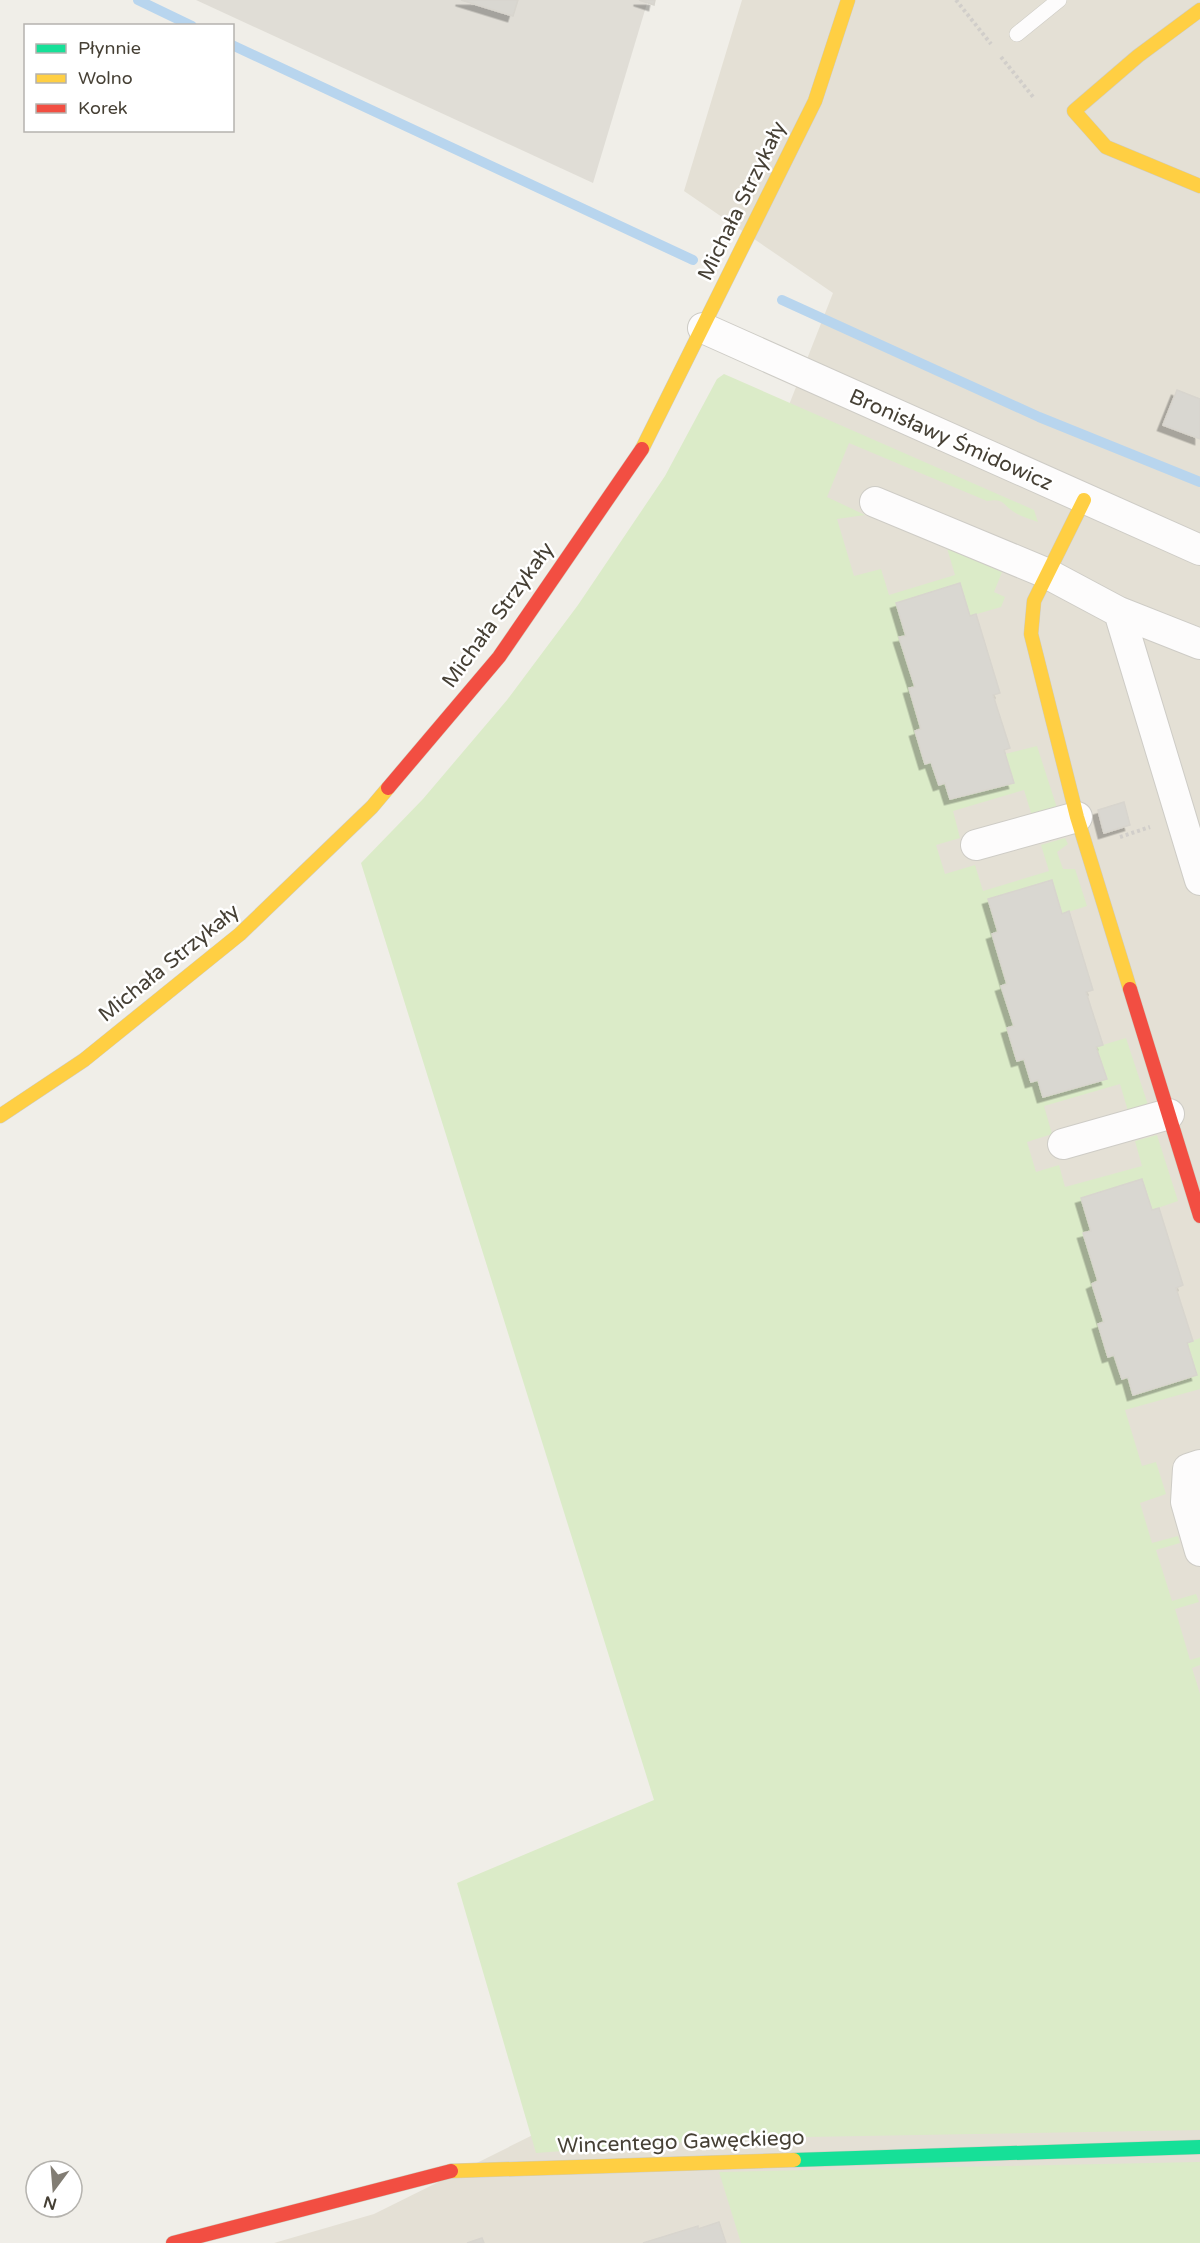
<svg xmlns="http://www.w3.org/2000/svg" width="1200" height="2243" font-family="'Varela Round',sans-serif">
<style>
.residential{fill:#e4e0d5}
.industrial{fill:#e0ddd6}
.green{fill:#dbebc8}
.lines{fill:none;stroke-linecap:round;stroke-linejoin:round}
.stream{stroke:#b8d5ee;stroke-width:10}
.building{fill:#d9d7d1;stroke:#d8d5ce;stroke-width:1.5;filter:url(#shadow)}
.lane-casing{stroke:#ceccc6;stroke-width:16}
.street-casing{stroke:#ceccc6;stroke-width:32}
.fast-casing{stroke:#cfccbf;stroke-width:15}
.slow-casing{stroke:#cfccbf;stroke-width:15}
.jam-casing{stroke:#cfccbf;stroke-width:15}
.path{stroke:#d1ceca;stroke-width:4;stroke-dasharray:3 3;stroke-linecap:butt}
.lane{stroke:#fdfcfc;stroke-width:15}
.street{stroke:#fdfcfc;stroke-width:30}
.fast{stroke:#16e098;stroke-width:14}
.slow{stroke:#ffcf43;stroke-width:14}
.jam{stroke:#f24e42;stroke-width:14}
.labels{text-anchor:middle;dominant-baseline:central;stroke-width:5;stroke-linejoin:round;paint-order:stroke}
.street-label{font-size:21px;fill:#464035;stroke:#fff}
</style>
<defs>
<filter id="shadow"><feDropShadow dx="-5.5" dy="5.5" stdDeviation="0" flood-color="#0004"/></filter>
</defs>
<rect width="100%" height="100%" fill="#f0eee8"/>
<!-- residential -->
<path class="residential" d="M 742,0 L 1200,0 L 1200,1802 L 774,443 L 833,293 L 684,191 Z
M 1200,2107 L 1200,2243 L 274,2243 L 374,2214 L 553,2125 Z"/>
<!-- industrial -->
<path class="industrial" d="M 196,0 L 648,0 L 593,183 Z"/>
<!-- green -->
<path class="green" d="M 724,374 L 1034,510 L 1038,522 C 1030,519 1020,516 1014,512 C 1002,504 1004,498 987,501 L 849,443 L 827,497 L 865,515 L 837,519 L 854,576 L 881,569 L 889,595 L 955,575 L 947,548 L 1002,572 L 994,592 L 1005,597 L 1001,607 L 970,616 L 960,583 L 896,603 L 906,636 L 900,637 L 915,687 L 909,689 L 921,729 L 915,731 L 925,764 L 931,762 L 938,785 L 945,783 L 950,799 L 1014,783 L 1005,754 L 1037,746 L 1057,808 L 1032,816 L 1024,790 L 953,811 L 960,838 L 936,845 L 945,874 L 975,865 L 983,891 L 1049,871 L 1041,845 L 1065,838 L 1068,844 L 1057,852 L 1063,869 L 1075,869 L 1087,906 L 1062,914 L 1052,880 L 988,899 L 998,932 L 992,935 L 1007,984 L 1002,986 L 1014,1026 L 1017,1061 L 1024,1059 L 1031,1082 L 1038,1080 L 1042,1094 L 1106,1079 L 1096,1047 L 1126,1038 L 1148,1105 L 1128,1111 L 1120,1084 L 1044,1106 L 1052,1134 L 1027,1142 L 1036,1172 L 1059,1165 L 1065,1187 L 1142,1166 L 1135,1141 L 1157,1135 L 1178,1201 L 1152,1210 L 1142,1179 L 1082,1198 L 1091,1231 L 1098,1281 L 1092,1284 L 1104,1322 L 1098,1325 L 1108,1356 L 1114,1355 L 1121,1379 L 1128,1377 L 1133,1395 L 1196,1375 L 1187,1343 L 1200,1338 L 1200,1389 L 1125,1410 L 1142,1466 L 1156,1462 L 1166,1494 L 1140,1503 L 1152,1543 L 1178,1536 L 1180,1543 L 1156,1550 L 1172,1601 L 1196,1594 L 1199,1602 L 1175,1609 L 1190,1660 L 1200,1657 L 1200,1665 L 1192,1668 L 1200,1694 L 1200,2130 L 742,2138 L 536,2153 L 457,1883 L 654,1800 L 361,863 L 423,799 L 507,700 L 578,605 L 665,476 L 717,379 Z
M 1200,2162 L 1200,2243 L 741,2243 L 719,2172 Z"/>
<g class="lines">
<!-- stream -->
<path class="stream" d="M 138,0 L 192,26
M 232,45 L 693,260
M 782,300 L 1039,417 L 1200,482"/>
</g>
<!-- building -->
<path class="building" d="M 461,0 L 518,0 L 513,16 Z
M 639,0 L 655,0 L 654,5 Z
M 1177,390 L 1200,399 L 1200,439 L 1163,425 Z
M 960,583 L 970,616 L 976,614 L 1000,693 L 993,695 L 1010,748 L 1004,750 L 1014,783 L 950,799 L 945,783 L 939,785 L 931,762 L 925,764 L 915,731 L 921,729 L 909,688 L 915,687 L 899,637 L 906,636 L 896,603 Z
M 1124,802 L 1130,825 L 1104,833 L 1098,810 Z
M 1052,880 L 1062,914 L 1069,911 L 1093,990 L 1086,992 L 1103,1045 L 1096,1047 L 1107,1079 L 1043,1097 L 1038,1080 L 1031,1082 L 1024,1059 L 1017,1061 L 1007,1028 L 1014,1026 L 1001,986 L 1007,984 L 992,934 L 998,932 L 988,899 Z
M 1142,1179 L 1152,1210 L 1159,1208 L 1183,1285 L 1176,1288 L 1193,1341 L 1187,1343 L 1197,1375 L 1133,1395 L 1128,1377 L 1122,1379 L 1114,1355 L 1108,1357 L 1098,1324 L 1104,1322 L 1092,1284 L 1098,1281 L 1083,1233 L 1091,1231 L 1081,1198 Z
M 719,2222 L 726,2243 L 643,2243 L 698,2226 L 698,2229 Z
M 482,2238 L 484,2243 L 467,2243 Z"/>
<g class="lines">
<!-- lane casing -->
<g class="lane-casing">
<path id="lane" d="M 1017,34 L 1059,0"/>
</g>
<!-- street casing -->
<g class="street-casing">
<path id="street" d="M 703,328 L 1200,550
M 875,502 L 1046,573 L 1119,612 L 1200,880
M 1119,612 L 1200,644
M 976,845 L 1077,817
M 1063,1144 L 1169,1114
M 1200,1465 L 1188,1469 L 1186,1502 L 1200,1551"/>
</g>
<!-- fast casing -->
<g class="fast-casing">
<path id="fast" d="M 794,2160 L 1200,2147"/>
</g>
<!-- slow casing -->
<g class="slow-casing">
<path id="slow" d="M 1200,10 L 1138,56 L 1074,111 L 1106,147 L 1200,186
M 642,449 L 815,101 L 848,0
M 1084,500 L 1034,601 L 1031,634 L 1077,817 L 1130,989
M 0,1116 L 84,1060 L 240,934 L 372,807 L 388,788
M 451,2171 L 794,2160"/>
</g>
<!-- jam casing -->
<g class="jam-casing">
<path id="jam" d="M 388,788 L 499,657 L 642,449
M 1130,989 L 1200,1216
M 173,2243 L 451,2171"/>
</g>
<!-- path -->
<path class="path" d="M 956,0 L 991,44
M 1001,57 L 1034,98
M 1120,837 L 1150,827"/>
<!-- lane -->
<use href="#lane" class="lane"/>
<!-- street -->
<use href="#street" class="street"/>
<!-- fast -->
<use href="#fast" class="fast"/>
<!-- slow -->
<use href="#slow" class="slow"/>
<!-- jam -->
<use href="#jam" class="jam"/>
</g>
<g class="labels">
<!-- street labels -->
<g class="street-label">
<text transform="translate(742 201) rotate(-64)">Michała Strzykały</text>
<text transform="translate(951 440) rotate(24)">Bronisławy Śmidowicz</text>
<text transform="translate(498 615) rotate(-54)">Michała Strzykały</text>
<text transform="translate(169 963) rotate(-39)">Michała Strzykały</text>
<text transform="translate(681 2142) rotate(-2)">Wincentego Gawęckiego</text>
</g>
</g>
<!-- legend -->
<rect x="24" y="24" width="210" height="108" fill="#ffffff" stroke="#b5b3ae" stroke-width="1.5"/>
<rect x="36" y="44" width="30" height="9" fill="#16e098" stroke="#b5b3ae" stroke-width="1.5"/>
<text x="78" y="54" font-size="18" fill="#464035">Płynnie</text>
<rect x="36" y="74" width="30" height="9" fill="#ffcf43" stroke="#b5b3ae" stroke-width="1.5"/>
<text x="78" y="84" font-size="18" fill="#464035">Wolno</text>
<rect x="36" y="104" width="30" height="9" fill="#f24e42" stroke="#b5b3ae" stroke-width="1.5"/>
<text x="78" y="114" font-size="18" fill="#464035">Korek</text>
<!-- north arrow -->
<g transform="translate(54 2189) rotate(196)"><circle r="28" fill="#ffffff" stroke="#b5b3ae" stroke-width="1.5"/>
<path d="M0-4.5L10 22L0 15L-10 22Z" fill="#827d74"/>
<text y="-9" font-size="16" font-weight="bold" text-anchor="middle" fill="#464035">N</text>
</g>
</svg>
